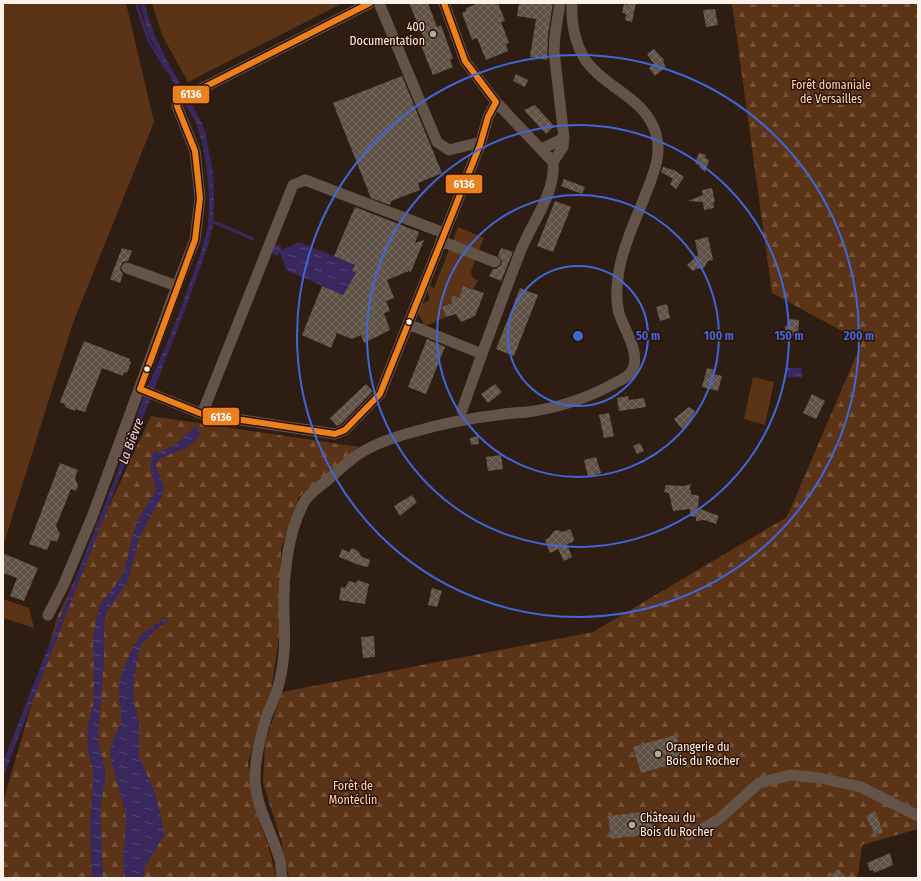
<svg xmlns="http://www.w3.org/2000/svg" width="921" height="881" font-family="'Fira Sans Condensed',sans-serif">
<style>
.grass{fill:#5b3316}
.forest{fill:url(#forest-firs)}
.water{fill:url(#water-ripples)}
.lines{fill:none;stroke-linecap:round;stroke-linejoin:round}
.stream{stroke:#38285d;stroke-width:3}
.building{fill:url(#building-cross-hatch)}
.minor{stroke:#635348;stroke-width:11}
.bus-1-casing{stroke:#2e1200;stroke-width:9}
.bus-1{stroke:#ec801c;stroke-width:6}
.ring{fill:none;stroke:#3f67db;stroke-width:2}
.poi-dot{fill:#b6a79f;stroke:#2e1200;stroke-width:1.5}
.bus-dot{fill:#fff2eb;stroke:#2e1200;stroke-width:1.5}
.labels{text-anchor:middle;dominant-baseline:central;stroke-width:3;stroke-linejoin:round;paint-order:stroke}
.poi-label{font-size:12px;fill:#fff2eb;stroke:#2e1200;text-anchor:start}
.park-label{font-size:12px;fill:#fbd5bf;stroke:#2e1200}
.water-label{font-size:13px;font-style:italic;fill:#ded8fd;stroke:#2e1200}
.centre{fill:#3f67db;stroke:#2e1200;stroke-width:2}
.ring-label{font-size:12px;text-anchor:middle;font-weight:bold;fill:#3f67db;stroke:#2e1200;stroke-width:3;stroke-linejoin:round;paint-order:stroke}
.line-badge{stroke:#2e1200;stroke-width:1.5}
.badge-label{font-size:11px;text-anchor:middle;font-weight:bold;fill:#fff}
</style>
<defs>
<pattern id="forest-firs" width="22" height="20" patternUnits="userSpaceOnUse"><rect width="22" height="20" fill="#5b3316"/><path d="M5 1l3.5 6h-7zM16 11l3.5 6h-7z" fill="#745138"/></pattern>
<pattern id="water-ripples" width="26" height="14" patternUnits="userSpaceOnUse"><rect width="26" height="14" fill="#38285d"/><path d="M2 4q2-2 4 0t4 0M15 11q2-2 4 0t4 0" fill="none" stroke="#564874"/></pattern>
<pattern id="building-cross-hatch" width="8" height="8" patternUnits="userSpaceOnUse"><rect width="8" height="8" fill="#5f5247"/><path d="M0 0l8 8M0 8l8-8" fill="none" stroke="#776b62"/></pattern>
</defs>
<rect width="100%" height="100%" fill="#2e1d12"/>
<!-- grass -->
<path class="grass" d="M 3,3 L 126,3 L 154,122 L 73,323 L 3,546 Z
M 152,3 L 343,3 L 188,82 L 162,35 Z
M 458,227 L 484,238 L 471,271 L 472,277 L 478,281 L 473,289 L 463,286 L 459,298 L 454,296 L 452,297 L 453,302 L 442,307 L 446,317 L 429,325 L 424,325 L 417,311 L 419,305 L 430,300 L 426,286 L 427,285 L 434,288 Z
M 753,377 L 774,382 L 765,425 L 744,419 Z
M 3,599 L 29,608 L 34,628 L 3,618 Z"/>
<!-- forest -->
<path class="forest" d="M 732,3 L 918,3 L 918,829 L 862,845 L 858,876 L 856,878 L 289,878 L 281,840 L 263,783 L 265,743 L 282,692 L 593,632 L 787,517 L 862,342 L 772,293 Z
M 151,416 L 359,447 L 299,497 L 281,549 L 280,631 L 271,692 L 255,738 L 248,763 L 256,811 L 270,851 L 276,878 L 3,878 L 3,802 L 57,618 Z"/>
<!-- water -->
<path class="water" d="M 140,3 L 145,3 C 151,36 170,65 186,94 L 181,97 L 148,33 Z
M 189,99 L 202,123 L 206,135 L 213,174 L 214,197 L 213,224 L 208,246 L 183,315 L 3,777 L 3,762 L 115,478 L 145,393 L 175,324 L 201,252 L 208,226 L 209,211 L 209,193 L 206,165 L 203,147 L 196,122 L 183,102 Z
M 299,242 L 355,265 L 352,271 L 356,273 L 350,284 L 350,289 L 347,288 L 343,295 L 286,270 L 280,252 L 277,256 L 269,252 L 273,243 L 282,247 L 280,251 Z
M 787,368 L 802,368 L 802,377 L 787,378 Z
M 195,426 L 201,432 L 193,443 L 181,450 L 159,459 L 156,464 L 157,469 L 164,487 L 162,496 L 140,536 L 127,583 L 107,611 L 104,623 L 104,660 L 98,737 L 99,747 L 106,773 L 100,810 L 103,878 L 92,878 L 90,830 L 93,770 L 88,752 L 87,728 L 93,706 L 94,678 L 93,639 L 99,606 L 117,583 L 124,571 L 136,523 L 156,490 C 154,477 146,464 154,453 C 172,449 183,439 195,426 Z
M 166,617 L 168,621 L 155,630 L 142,644 L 138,655 L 133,689 L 134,703 L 139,721 L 139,757 L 153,788 L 161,816 L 164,835 L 144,869 L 143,878 L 125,878 L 123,865 L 126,819 L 124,807 L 111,760 L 110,748 L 121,722 L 121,712 L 119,698 L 120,677 L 133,647 L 143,633 Z"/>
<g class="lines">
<!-- stream -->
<path class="stream" d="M 136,3 L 149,41 L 168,72
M 209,220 L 253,239"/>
</g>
<!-- building -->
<path class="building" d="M 409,3 L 428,3 L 437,27 L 441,25 L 453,58 L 450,60 L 453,67 L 433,75 L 420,43 L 425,41 Z
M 479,3 L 498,3 L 505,21 L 501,22 L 509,43 L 506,44 L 508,51 L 486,60 L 477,38 L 472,40 L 462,13 L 466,11 L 466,8 Z
M 519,3 L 553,3 L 548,35 L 547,60 L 530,57 L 536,19 L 517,16 Z
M 628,3 L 636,3 L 632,22 L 625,20 L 626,14 L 622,13 L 624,4 L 628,5 Z
M 715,9 L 718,25 L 706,27 L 703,10 Z
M 654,49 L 664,60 L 663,62 L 666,67 L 655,76 L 649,68 L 654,64 L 647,54 Z
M 516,74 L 528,80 L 525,87 L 513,81 Z
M 402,76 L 442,173 L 418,183 L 420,190 L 391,201 L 390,205 L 371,198 L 333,103 Z
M 535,105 L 554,126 L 546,134 L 524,110 Z
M 699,153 L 706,155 L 705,158 L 709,160 L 705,172 L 699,167 L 700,165 L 695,164 Z
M 663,167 L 674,170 L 684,177 L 676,189 L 670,184 L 673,179 L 661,172 Z
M 564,179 L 585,187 L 582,194 L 561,186 Z
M 712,188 L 715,202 L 713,202 L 714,208 L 704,210 L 703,202 L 688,201 L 703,195 L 702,190 Z
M 555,201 L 571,207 L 553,252 L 537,246 Z
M 355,207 L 419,232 L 415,243 L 424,240 L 411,272 L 409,271 L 387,280 L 394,298 L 386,301 L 390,311 L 384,313 L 390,330 L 364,343 L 361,335 L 352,339 L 337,333 L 331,348 L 302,335 L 322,286 L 343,295 L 356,273 L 352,271 L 355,265 L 334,256 Z
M 708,237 L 713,260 L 708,261 L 704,268 L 696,269 L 693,271 L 687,265 L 698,255 L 695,240 Z
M 122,248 L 132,251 L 128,261 L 123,262 L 121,265 L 120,270 L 123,274 L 120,283 L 110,279 Z
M 501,248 L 513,252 L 501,281 L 489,276 L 493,269 L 496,269 L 501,265 L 502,261 L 498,256 Z
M 463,286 L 484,293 L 475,316 L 461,322 L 456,314 L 446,317 L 442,307 L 452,303 L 452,295 L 459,298 Z
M 520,288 L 538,295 L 514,356 L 496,349 Z
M 667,304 L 670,318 L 660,321 L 656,307 Z
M 788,319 L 799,320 L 798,336 L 785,335 L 785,326 L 787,326 Z
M 427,339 L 445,347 L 426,394 L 408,387 Z
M 84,341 L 130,359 L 129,361 L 131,362 L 127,373 L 124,372 L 123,376 L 102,368 L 85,412 L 75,409 L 75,411 L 65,407 L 66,405 L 60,402 Z
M 707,368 L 715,370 L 714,374 L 722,376 L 718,391 L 702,387 Z
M 366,384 L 373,391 L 341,424 L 337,426 L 330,418 Z
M 495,384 L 502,392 L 488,403 L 481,394 Z
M 812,394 L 825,401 L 816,419 L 803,413 Z
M 628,396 L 629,400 L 644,398 L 646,407 L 619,411 L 617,398 Z
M 689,407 L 695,411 L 688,425 L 682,429 L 674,419 Z
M 609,413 L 614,436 L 604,438 L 599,415 Z
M 478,436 L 479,444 L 471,445 L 470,438 Z
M 640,443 L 644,451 L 637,454 L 633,446 Z
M 501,455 L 503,469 L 488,471 L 486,457 Z
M 596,457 L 601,473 L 588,477 L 584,460 Z
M 60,463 L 78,470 L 75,478 L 78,486 L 76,491 L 71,489 L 56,526 L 60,534 L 57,542 L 51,540 L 47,550 L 29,544 Z
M 691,484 L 689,490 L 691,490 L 691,494 L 699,496 L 698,508 L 719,516 L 716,524 L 704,520 L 696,521 L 696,517 L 690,516 L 690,509 L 673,511 L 669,493 L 664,492 L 666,485 L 684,486 Z
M 412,495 L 417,502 L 400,516 L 394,506 Z
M 570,529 L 574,538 L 573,542 L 567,544 L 572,557 L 564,561 L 558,549 L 550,553 L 545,540 L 549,538 L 554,531 L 557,530 L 563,532 Z
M 352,548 L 358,551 L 362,557 L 370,560 L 368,567 L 359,565 L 339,557 L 342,549 L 349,552 Z
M 5,554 L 38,568 L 24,601 L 10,596 L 17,578 L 3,573 L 3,560 Z
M 358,580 L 369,584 L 365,604 L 339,600 L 341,587 L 345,588 L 349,581 L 356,583 Z
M 432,588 L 442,591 L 437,607 L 428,605 Z
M 374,636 L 375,657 L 363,658 L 361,637 Z
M 676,735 L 683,761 L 641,773 L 633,747 Z
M 652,811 L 655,833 L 611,839 L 608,816 Z
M 875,811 L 883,832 L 875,835 L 866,816 Z
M 890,853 L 893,865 L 874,873 L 873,870 L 870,871 L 867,863 Z
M 838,869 L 846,878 L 828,878 Z"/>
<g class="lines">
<!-- minor -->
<path class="minor" d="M 379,3 L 437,142 L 449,150 L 481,142
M 542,149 L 564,138
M 553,162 L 563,147 L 564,138 L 554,51 L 555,35 L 560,3
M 441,241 L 495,262
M 127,268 L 177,286
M 408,324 L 482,354 C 495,319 507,285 521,250 C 532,222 556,193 553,162 L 496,102 L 465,61 L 444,3
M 140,389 L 202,414 L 335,434 L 345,430 L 380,394 L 480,145 L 488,117 L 496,102
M 462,410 L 482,354
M 202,414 L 293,185 L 305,180 L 444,233
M 48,615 L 63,586 L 92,517 L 177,286 L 195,240 L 200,198 L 195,151 L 177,106 L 179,100 L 370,3
M 688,835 L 702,829 L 718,820 L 759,783 L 791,775 L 820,778 L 861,787 L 918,816
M 282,878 C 281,872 281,866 280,861 C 273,833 255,807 255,777 C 255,757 261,734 267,715 C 271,706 275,697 278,687 C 281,677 283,664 284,653 C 286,633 283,614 284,595 C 285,563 289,533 303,504 C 308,493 323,485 332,476 C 341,469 349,460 359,454 C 375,443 395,437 413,432 C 441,424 470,418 498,415 C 508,413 518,413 527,412 C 558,408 588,398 615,383 C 622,380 630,376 633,369 C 640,351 624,330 619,313 C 615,298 617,277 621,261 C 626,241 635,220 643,201 C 651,179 663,157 656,134 C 647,101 613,91 592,68 C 576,52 571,25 572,3"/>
<!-- bus-1 casing -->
<g class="bus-1-casing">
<path id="bus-1" d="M 370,3 L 179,100 L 177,106 L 195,151 L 200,198 L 195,240 L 140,389 L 202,414 L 335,434 L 345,430 L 380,394 L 480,145 L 488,117 L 496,102 L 465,61 L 444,3"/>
</g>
<!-- bus-1 -->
<use href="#bus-1" class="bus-1"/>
</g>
<!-- distance rings -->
<g class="ring">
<circle cx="578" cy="336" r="70"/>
<circle cx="578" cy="336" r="141"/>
<circle cx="578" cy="336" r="211"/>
<circle cx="578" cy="336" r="281"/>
</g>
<!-- markers -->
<g class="poi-dot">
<circle cx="433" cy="34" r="4"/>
<circle cx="658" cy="754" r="4"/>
<circle cx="632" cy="825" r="4"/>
</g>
<g class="bus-dot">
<circle cx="409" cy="322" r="3.5"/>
<circle cx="147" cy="369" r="3.5"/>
</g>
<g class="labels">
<!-- poi labels -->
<g class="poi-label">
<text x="425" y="27" text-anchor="end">400<tspan x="425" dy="14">Documentation</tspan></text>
<text x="666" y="747">Orangerie du<tspan x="666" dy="14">Bois du Rocher</tspan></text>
<text x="640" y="818">Château du<tspan x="640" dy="14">Bois du Rocher</tspan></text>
</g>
<!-- park labels -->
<g class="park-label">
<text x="831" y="85">Forêt domaniale<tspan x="831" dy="14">de Versailles</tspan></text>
<text x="353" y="786">Forêt de<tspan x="353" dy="14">Montéclin</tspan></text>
</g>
<!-- water labels -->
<g class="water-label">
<text transform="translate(131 441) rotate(-69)">La Bièvre</text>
</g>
</g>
<circle cx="578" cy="336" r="6" class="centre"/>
<g class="ring-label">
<text x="648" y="340">50 m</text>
<text x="719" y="340">100 m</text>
<text x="789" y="340">150 m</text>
<text x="859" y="340">200 m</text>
</g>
<g class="line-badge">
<rect x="172" y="85" width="38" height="19" rx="4" fill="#ec801c"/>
<rect x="445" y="174" width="38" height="20" rx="4" fill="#ec801c"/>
<rect x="202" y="407" width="38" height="19" rx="4" fill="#ec801c"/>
</g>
<g class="badge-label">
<text x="191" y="98">6136</text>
<text x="464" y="188">6136</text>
<text x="221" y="421">6136</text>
</g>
<!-- border -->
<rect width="921" height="881" fill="none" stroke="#fff2eb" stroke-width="8"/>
</svg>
